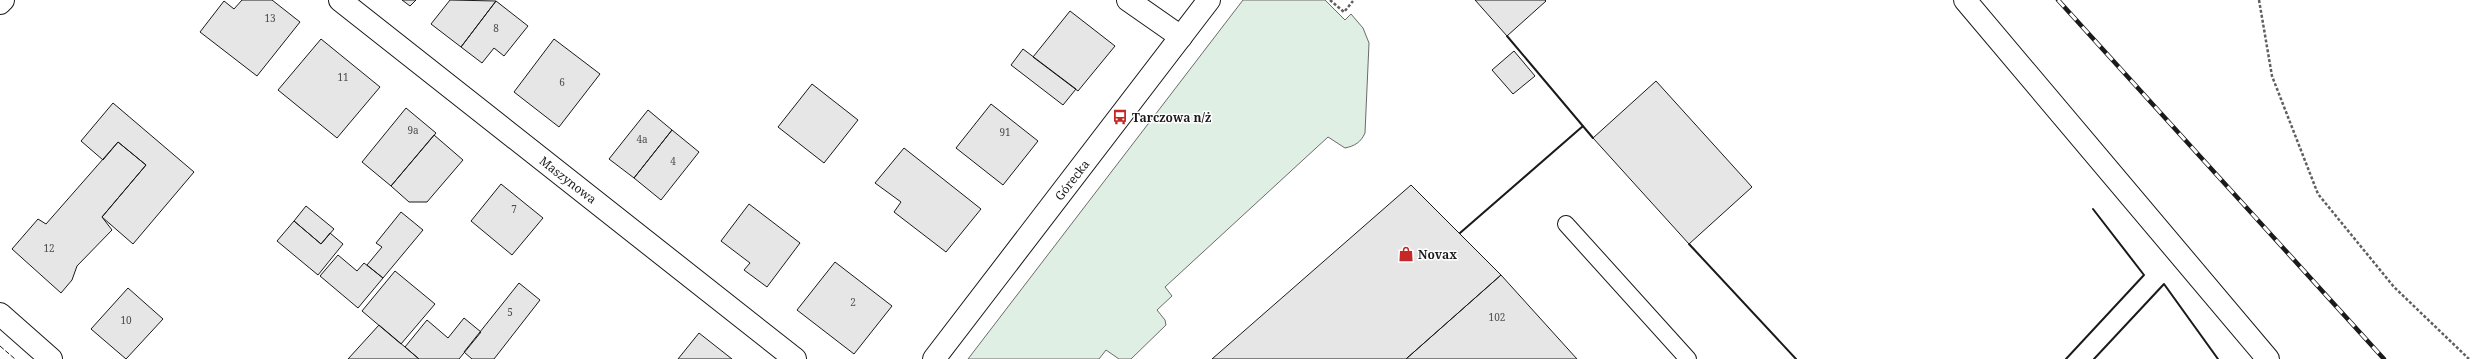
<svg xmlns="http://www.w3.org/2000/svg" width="2480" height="359" font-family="'Noto Serif',serif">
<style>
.green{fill:#e0efe3;stroke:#6a6a6a}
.building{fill:#e6e6e6;stroke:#1a1a1a}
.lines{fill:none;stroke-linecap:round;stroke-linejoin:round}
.lane-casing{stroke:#1a1a1a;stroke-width:18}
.street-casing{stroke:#1a1a1a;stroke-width:24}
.secondary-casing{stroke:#1a1a1a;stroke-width:24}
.path{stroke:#5f5f5f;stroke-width:2.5;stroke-dasharray:3 2;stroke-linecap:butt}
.lane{stroke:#fff;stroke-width:16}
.street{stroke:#fff;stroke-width:22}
.secondary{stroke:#fff;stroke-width:22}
.rail-casing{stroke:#1a1a1a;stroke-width:4.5}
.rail{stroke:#fff;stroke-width:3;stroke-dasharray:9;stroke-linecap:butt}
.fence{stroke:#1a1a1a;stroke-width:1;stroke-dasharray:5 2;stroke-linecap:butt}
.wall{stroke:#1a1a1a;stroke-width:2}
.labels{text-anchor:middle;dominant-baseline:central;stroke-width:3;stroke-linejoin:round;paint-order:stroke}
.number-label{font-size:10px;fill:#4d4d4d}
.poi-label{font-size:12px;font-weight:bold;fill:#1a1a1a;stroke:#fff;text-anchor:start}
.street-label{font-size:12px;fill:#1a1a1a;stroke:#fff}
</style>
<rect width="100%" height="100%" fill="#fff"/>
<!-- green -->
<path class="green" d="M 1243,0 L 1325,0 L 1345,20 L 1351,14 L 1363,28 L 1369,43 L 1365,133 C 1361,142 1355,146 1345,148 L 1328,137 L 1165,287 L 1172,296 L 1157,310 L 1165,320 L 1166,325 L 1131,359 L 1119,359 L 1106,350 L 1099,359 L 968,359 Z"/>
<!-- building -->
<path class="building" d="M 242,0 L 272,0 L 300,22 L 257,76 L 200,32 L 224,1 L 234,9 Z
M 402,0 L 416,0 L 410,6 Z
M 450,0 L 496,1 L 461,47 L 431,24 Z
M 1475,0 L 1545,0 L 1546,1 L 1507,36 Z
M 496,1 L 528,26 L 504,56 L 494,48 L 482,63 L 461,47 Z
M 1070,11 L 1115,46 L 1078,91 L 1033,57 Z
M 321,39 L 380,87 L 337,138 L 278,90 Z
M 554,39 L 600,74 L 559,127 L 514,92 Z
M 1023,49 L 1076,89 L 1063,105 L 1011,65 Z
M 1514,51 L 1535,76 L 1513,94 L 1492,70 Z
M 1656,81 L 1752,187 L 1689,244 L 1593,138 Z
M 812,84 L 858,120 L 824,163 L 778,127 Z
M 113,103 L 194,172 L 133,244 L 102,217 L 146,165 L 118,142 L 103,160 L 81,141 Z
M 991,104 L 1038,141 L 1003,185 L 956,148 Z
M 406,108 L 436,133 L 391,186 L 362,162 Z
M 648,110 L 672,130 L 634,178 L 609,159 Z
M 672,130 L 699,152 L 661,200 L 634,178 Z
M 434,135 L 463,160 L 427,202 L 409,202 L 391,186 Z
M 118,142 L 146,165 L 102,217 L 112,230 L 77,266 L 72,280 L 61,293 L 12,249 L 38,219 L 46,224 Z
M 904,148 L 981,209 L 946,252 L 894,212 L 901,202 L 875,183 Z
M 501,184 L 543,218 L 512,255 L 471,221 Z
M 1411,185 L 1501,275 L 1406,359 L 1212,359 Z
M 749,204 L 800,243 L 767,287 L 744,270 L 750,263 L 721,241 Z
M 306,206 L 334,229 L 321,244 L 294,221 Z
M 401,212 L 423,230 L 383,278 L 367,265 L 382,247 L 376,243 Z
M 294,221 L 321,244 L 330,233 L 343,244 L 318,275 L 277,241 Z
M 338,255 L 357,271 L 364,263 L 383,278 L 358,308 L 320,276 Z
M 835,262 L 892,306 L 854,354 L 797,310 Z
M 395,271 L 435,304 L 401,344 L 362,311 Z
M 1501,275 L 1577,359 L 1406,359 Z
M 519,283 L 540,300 L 494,359 L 472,359 L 464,352 Z
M 128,288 L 163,319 L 126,359 L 91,329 Z
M 464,318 L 481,332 L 459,359 L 419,359 L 405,347 L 427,320 L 448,338 Z
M 379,325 L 405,347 L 419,359 L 348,359 Z
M 699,333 L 732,359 L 678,359 Z"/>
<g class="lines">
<!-- lane casing -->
<g class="lane-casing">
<path id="lane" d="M 1566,224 L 1688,359"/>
</g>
<!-- street casing -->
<g class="street-casing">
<path id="street" d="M 340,0 L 795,359
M 1128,0 L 1181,37
M 1965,0 L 2268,359
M 0,3 L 3,0
M 0,314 L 51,359"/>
</g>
<!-- secondary casing -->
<g class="secondary-casing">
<path id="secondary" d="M 934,359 L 1209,0"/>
</g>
<!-- path -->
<path class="path" d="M 1330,0 L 1344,12 L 1353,1
M 2259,0 L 2272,76 L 2318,194 L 2394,287 L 2469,359"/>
<!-- lane -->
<use href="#lane" class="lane"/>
<!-- street -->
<use href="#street" class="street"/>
<!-- secondary -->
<use href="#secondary" class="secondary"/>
<!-- rail casing -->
<g class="rail-casing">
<path id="rail" d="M 2058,0 L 2384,359"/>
</g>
<!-- rail -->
<use href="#rail" class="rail"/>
<!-- fence -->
<path class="fence" d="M 0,346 L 15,359"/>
<!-- wall -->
<path class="wall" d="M 1507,36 L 1593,138
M 1460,233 L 1583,126
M 1689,244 L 1796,359
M 2066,359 L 2144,275 L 2093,209
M 2094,359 L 2164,284 L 2218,359"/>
</g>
<!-- icons -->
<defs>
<g id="bus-bare" transform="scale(1.2)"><path d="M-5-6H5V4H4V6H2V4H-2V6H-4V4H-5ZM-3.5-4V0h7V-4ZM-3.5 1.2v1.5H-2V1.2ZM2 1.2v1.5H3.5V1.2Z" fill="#c62828" stroke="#fff" stroke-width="2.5" paint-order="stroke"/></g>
<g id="shop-bare" transform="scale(1.2)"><path d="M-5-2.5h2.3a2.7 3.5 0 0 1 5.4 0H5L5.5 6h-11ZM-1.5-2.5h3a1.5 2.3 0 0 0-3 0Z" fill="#c62828" stroke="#fff" stroke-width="2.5" paint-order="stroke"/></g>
</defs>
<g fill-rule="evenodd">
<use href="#bus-bare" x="1120" y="117"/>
<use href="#shop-bare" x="1406" y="254"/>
</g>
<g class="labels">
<!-- number labels -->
<g class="number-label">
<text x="270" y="18">13</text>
<text x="496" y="28">8</text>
<text x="343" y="77">11</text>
<text x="562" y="82">6</text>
<text x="413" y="130">9a</text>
<text x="1005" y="132">91</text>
<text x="642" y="139">4a</text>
<text x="673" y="161">4</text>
<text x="514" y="209">7</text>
<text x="49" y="248">12</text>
<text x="853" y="302">2</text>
<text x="510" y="312">5</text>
<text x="1497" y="317">102</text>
<text x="126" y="320">10</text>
</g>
<!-- poi labels -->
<g class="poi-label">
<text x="1132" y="117">Tarczowa n/ż</text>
<text x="1418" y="254">Novax</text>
</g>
<!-- street labels -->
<g class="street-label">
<text transform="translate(568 180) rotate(38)">Maszynowa</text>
<text transform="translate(1072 180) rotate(-52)">Górecka</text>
</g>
</g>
</svg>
